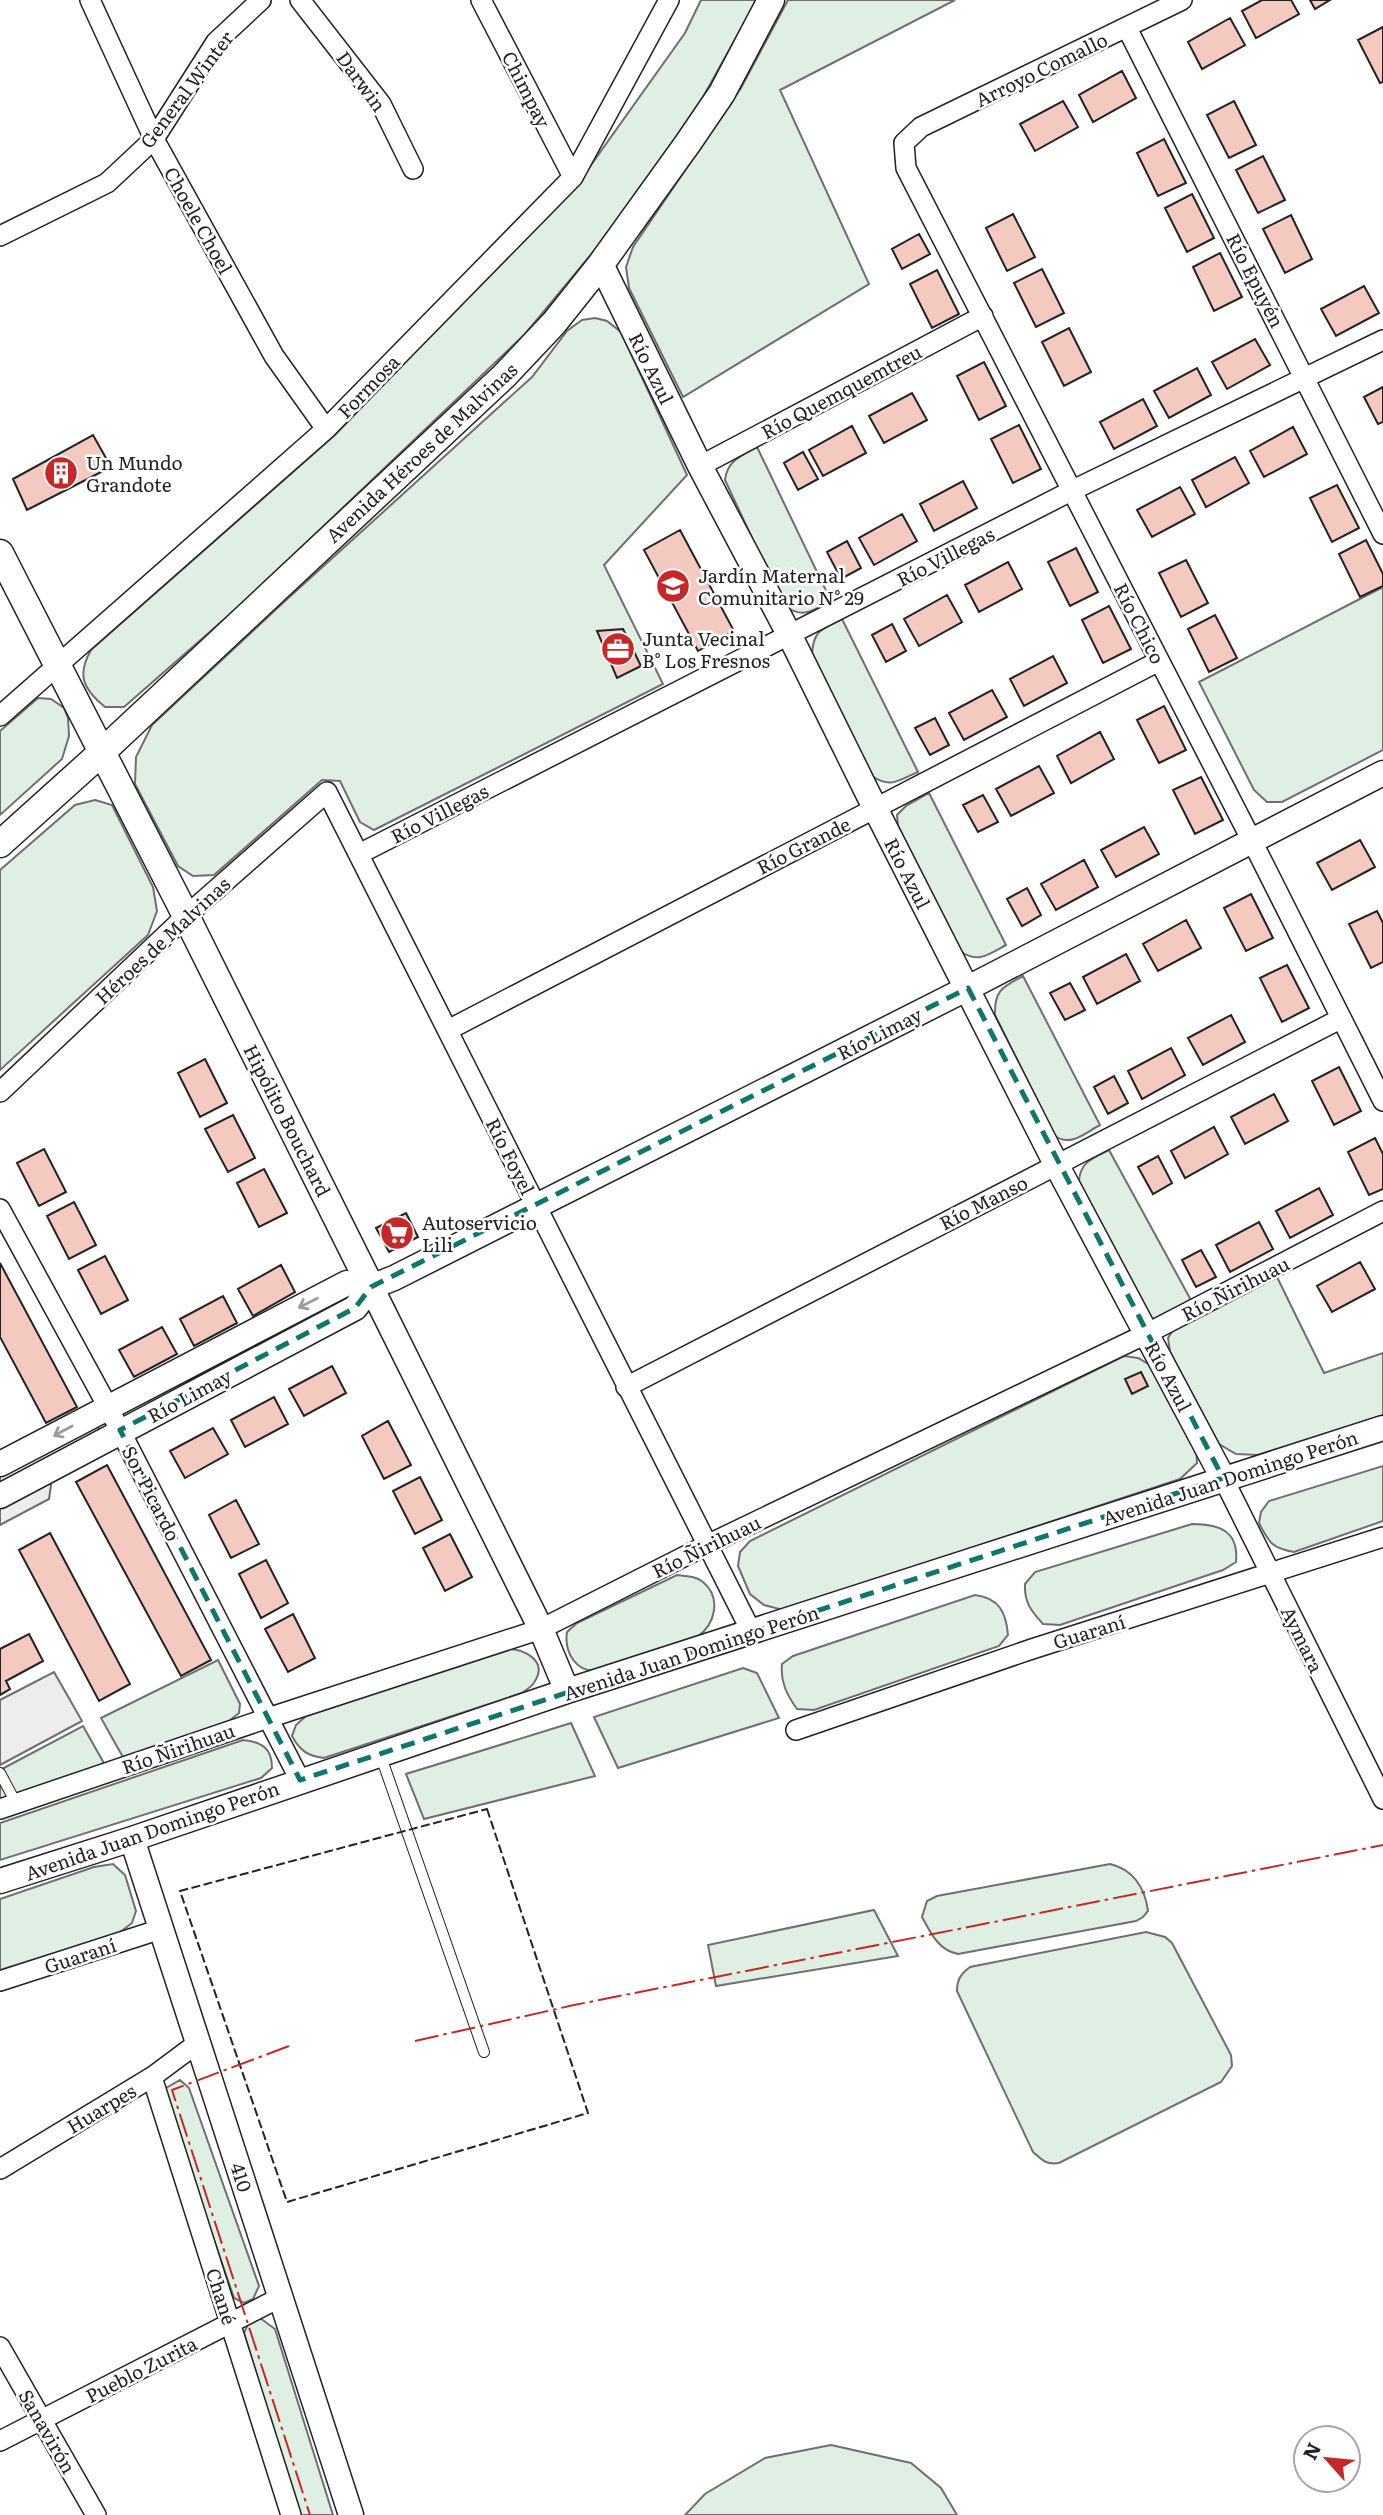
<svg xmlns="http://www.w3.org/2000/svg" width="1383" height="2515" font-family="Literata,serif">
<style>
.green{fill:#e0efe3;stroke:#6f6f6f;stroke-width:2}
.parking{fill:#ededed;stroke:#6f6f6f;stroke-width:2}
.building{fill:#f3c9c0;stroke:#222;stroke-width:2}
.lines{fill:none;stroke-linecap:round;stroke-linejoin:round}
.service-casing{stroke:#222;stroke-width:12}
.minor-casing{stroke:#222;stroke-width:22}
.tertiary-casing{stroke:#222;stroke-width:27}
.secondary-casing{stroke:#222;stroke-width:29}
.service{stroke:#fff;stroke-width:10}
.minor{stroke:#fff;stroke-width:19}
.tertiary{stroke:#fff;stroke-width:24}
.secondary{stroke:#fff;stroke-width:26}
.fence{stroke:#222;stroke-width:2;stroke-dasharray:9 3.5;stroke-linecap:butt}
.power{stroke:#c62828;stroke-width:2;stroke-dasharray:24 5 3.5 5;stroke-linecap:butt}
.oneway{stroke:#9c9c9c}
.marked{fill:none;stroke:#0f766e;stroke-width:5;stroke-dasharray:14 9;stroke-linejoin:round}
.labels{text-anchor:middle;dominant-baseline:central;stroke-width:5;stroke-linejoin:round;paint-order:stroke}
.street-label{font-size:19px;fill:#222;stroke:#fff}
.poi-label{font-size:19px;fill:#222;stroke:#fff;text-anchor:start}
</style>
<rect width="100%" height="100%" fill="#fff"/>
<!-- green -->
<path class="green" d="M 701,0 L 757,0 L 703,97 L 660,164 L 613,228 L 525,334 L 244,602 L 124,707 L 105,707 C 84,690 76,676 91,650 L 335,435 L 581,179 L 685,33 Z
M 788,0 L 955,0 L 780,90 L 869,284 L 683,397 L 629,288 L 626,267 L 633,247 L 741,88 Z
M 595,318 L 607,321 L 621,332 L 687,475 L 604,565 L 663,684 L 374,830 L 360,822 L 340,781 L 322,780 L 214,875 L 193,876 L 178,866 L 135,784 L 136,757 L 152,725 L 285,601 L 532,377 L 567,331 L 582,320 Z
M 757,447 L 831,601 C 812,611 804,619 784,606 L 725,480 C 727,461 741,456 757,447 Z
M 1383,587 L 1383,750 L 1282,802 L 1267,802 L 1254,790 L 1199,682 Z
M 842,619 L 918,772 C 899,780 891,789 872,776 L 812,655 C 813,630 822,629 842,619 Z
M 38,698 L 51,699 L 64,708 L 68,718 L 69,736 L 62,759 L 0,815 L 0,731 Z
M 929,793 L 1006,945 C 989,954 978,964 960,951 L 898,826 L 897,815 L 906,806 Z
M 95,800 L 112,805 L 153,887 L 157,911 L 148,935 L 0,1070 L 0,870 L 75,805 Z
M 1023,976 L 1100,1125 C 1085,1133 1071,1147 1055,1136 L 995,1015 C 994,990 1003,987 1023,976 Z
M 1109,1150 L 1192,1302 L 1164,1317 L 1152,1319 L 1079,1181 C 1080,1162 1093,1158 1109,1150 Z
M 1276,1275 L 1324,1373 L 1383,1353 L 1383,1415 L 1258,1455 L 1236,1454 L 1219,1444 L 1170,1352 L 1168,1338 L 1175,1327 Z
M 1124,1356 L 1138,1358 L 1150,1365 L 1196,1447 L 1197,1463 L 1180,1479 L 783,1610 L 764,1605 L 750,1594 L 738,1566 L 740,1552 L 750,1541 Z
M 98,1425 L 99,1433 L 0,1487 L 0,1473 Z
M 1383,1466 L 1383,1521 L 1294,1552 C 1271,1548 1269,1542 1259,1523 L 1261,1512 L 1269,1501 Z
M 1192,1524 C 1218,1524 1239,1530 1236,1562 L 1223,1570 L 1060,1625 L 1043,1624 C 1031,1611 1024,1602 1025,1584 L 1035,1572 Z
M 677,1575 C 686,1576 696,1576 703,1582 C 722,1598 715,1625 697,1637 C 684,1645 665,1648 651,1653 C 634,1658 616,1668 599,1670 C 576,1674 564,1652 567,1632 L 577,1623 Z
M 975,1595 C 999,1598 1006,1612 1008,1635 L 999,1646 L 814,1710 L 797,1709 C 787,1695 780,1682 782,1664 L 793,1656 Z
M 507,1649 C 523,1649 548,1660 535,1681 C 533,1686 526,1690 522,1693 L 324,1758 C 308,1756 300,1751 292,1736 L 296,1725 L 306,1716 Z
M 218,1660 L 240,1704 L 239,1713 L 229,1721 L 124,1759 L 101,1718 Z
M 743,1668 L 757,1673 L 779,1718 L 618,1768 L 594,1717 Z
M 571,1723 L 595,1776 L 424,1819 L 406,1774 Z
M 83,1726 L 105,1765 L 0,1800 L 0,1770 Z
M 243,1740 C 262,1742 272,1748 272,1768 L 261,1778 L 0,1860 L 0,1823 Z
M 113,1864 L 125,1875 L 136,1911 L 132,1923 L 119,1933 L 0,1970 L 0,1899 L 94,1867 Z
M 1110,1864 C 1133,1869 1145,1888 1148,1911 L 1143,1917 L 1136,1921 L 958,1954 C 938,1950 931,1933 922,1917 L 927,1901 L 937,1896 Z
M 874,1910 L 898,1956 L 716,1986 L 708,1945 Z
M 1146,1932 L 1165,1937 L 1172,1943 L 1231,2055 L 1232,2066 L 1221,2082 L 1059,2163 C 1046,2165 1042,2160 1033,2152 L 957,1991 C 957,1979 961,1974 970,1967 Z
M 180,2080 L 189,2088 L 259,2286 L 253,2299 L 244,2303 L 234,2298 L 165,2098 L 166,2088 Z
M 260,2318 L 275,2329 L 333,2515 L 299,2515 L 244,2333 L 249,2322 Z
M 831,2445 L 911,2463 L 941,2488 L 957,2515 L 685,2515 L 705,2494 L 765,2458 Z"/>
<!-- parking -->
<path class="parking" d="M 52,1478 L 49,1499 L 0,1525 L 0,1505 Z
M 54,1672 L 82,1721 L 0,1765 L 0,1700 Z"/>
<!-- building -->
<path class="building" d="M 1262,0 L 1291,0 L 1299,14 L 1256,38 L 1242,11 Z
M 1310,0 L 1330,0 L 1315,9 Z
M 1230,18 L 1245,45 L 1202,69 L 1188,42 Z
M 1383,27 L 1383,82 L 1380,83 L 1358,40 Z
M 1122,71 L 1136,98 L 1093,122 L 1079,95 Z
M 1063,101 L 1078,127 L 1035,151 L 1020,124 Z
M 1234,101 L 1256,145 L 1229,158 L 1207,115 Z
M 1164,139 L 1186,183 L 1158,196 L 1137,153 Z
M 1263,156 L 1285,200 L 1258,213 L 1236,170 Z
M 1192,194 L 1214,238 L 1187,252 L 1165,208 Z
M 1013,214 L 1035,257 L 1007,271 L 986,228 Z
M 1291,215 L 1312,259 L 1285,273 L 1263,229 Z
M 919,234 L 930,254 L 902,269 L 892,249 Z
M 1220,253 L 1242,297 L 1214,311 L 1193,267 Z
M 1042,269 L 1064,313 L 1036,327 L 1014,283 Z
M 937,270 L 959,314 L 932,328 L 910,284 Z
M 1364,286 L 1379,313 L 1336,336 L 1321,309 Z
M 1069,328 L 1091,372 L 1064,386 L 1042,342 Z
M 1255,339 L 1270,365 L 1227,389 L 1212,362 Z
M 984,362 L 1006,406 L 979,420 L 957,376 Z
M 1197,368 L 1211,395 L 1169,418 L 1154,391 Z
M 1383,387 L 1383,422 L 1378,424 L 1364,397 Z
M 912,393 L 927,420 L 884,443 L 869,416 Z
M 1143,399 L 1157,426 L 1114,449 L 1100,422 Z
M 1019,425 L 1041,469 L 1013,483 L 991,439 Z
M 852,426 L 866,453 L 823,476 L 809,450 Z
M 1293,427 L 1307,454 L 1264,477 L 1250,451 Z
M 93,435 L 111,467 L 27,510 L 13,479 Z
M 803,452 L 818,479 L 798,490 L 784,463 Z
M 1235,457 L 1249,483 L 1206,507 L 1192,480 Z
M 963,481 L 977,508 L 934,531 L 920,504 Z
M 1337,485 L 1359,528 L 1332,542 L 1310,498 Z
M 1180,487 L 1195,514 L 1152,537 L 1137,510 Z
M 902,514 L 917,541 L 874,565 L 859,538 Z
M 680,530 L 734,631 L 698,651 L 644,550 Z
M 1366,540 L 1383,574 L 1383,586 L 1360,597 L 1339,554 Z
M 847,541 L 861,568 L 841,579 L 827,552 Z
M 1076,548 L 1098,592 L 1070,606 L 1048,562 Z
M 1186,560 L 1208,603 L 1181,617 L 1159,573 Z
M 1008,562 L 1022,589 L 979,612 L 965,585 Z
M 947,595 L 962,622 L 919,646 L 904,619 Z
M 1109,606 L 1131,649 L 1103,663 L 1082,620 Z
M 1215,615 L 1237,658 L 1209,672 L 1188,629 Z
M 892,624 L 906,651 L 886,662 L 872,635 Z
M 623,629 L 641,666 L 617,678 L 597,631 Z
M 1053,656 L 1067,683 L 1024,706 L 1010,679 Z
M 992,690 L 1007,717 L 964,740 L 949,713 Z
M 1164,706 L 1186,750 L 1159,763 L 1137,720 Z
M 935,718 L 949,745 L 930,755 L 915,728 Z
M 1100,732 L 1114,759 L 1071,783 L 1057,756 Z
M 1039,766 L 1054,793 L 1011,816 L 996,789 Z
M 1201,777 L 1223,820 L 1195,834 L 1173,790 Z
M 983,795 L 998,822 L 978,832 L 963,805 Z
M 1144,827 L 1159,854 L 1116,877 L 1101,850 Z
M 1360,840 L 1375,867 L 1332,890 L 1317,863 Z
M 1084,860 L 1098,887 L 1056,910 L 1041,884 Z
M 1027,888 L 1041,915 L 1022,926 L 1007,899 Z
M 1251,894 L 1273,938 L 1246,951 L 1224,908 Z
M 1377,911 L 1383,923 L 1383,962 L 1371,968 L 1349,924 Z
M 1186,920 L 1201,948 L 1158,971 L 1143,944 Z
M 1126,954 L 1140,981 L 1097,1004 L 1083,977 Z
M 1287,965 L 1309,1008 L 1282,1022 L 1260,978 Z
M 1070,983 L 1085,1010 L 1065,1020 L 1050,993 Z
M 1231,1015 L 1245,1042 L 1203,1065 L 1188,1038 Z
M 1171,1048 L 1185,1075 L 1142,1099 L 1128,1071 Z
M 205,1059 L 227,1103 L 200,1117 L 178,1073 Z
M 1339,1067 L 1361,1111 L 1334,1125 L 1312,1081 Z
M 1114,1076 L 1128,1103 L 1108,1114 L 1094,1087 Z
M 1274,1094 L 1288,1121 L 1245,1144 L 1231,1117 Z
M 233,1115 L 255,1158 L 228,1172 L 205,1129 Z
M 1214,1127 L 1228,1154 L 1185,1178 L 1171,1151 Z
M 1375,1138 L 1383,1154 L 1383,1189 L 1369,1195 L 1348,1152 Z
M 44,1149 L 66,1192 L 39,1206 L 17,1163 Z
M 1158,1156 L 1172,1183 L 1153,1194 L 1138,1167 Z
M 264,1169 L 287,1213 L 259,1227 L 237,1183 Z
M 1319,1188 L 1333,1215 L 1290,1238 L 1276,1211 Z
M 74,1202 L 96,1245 L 69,1259 L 47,1216 Z
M 406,1213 L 418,1237 L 389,1252 L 376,1228 Z
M 1259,1222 L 1273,1249 L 1230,1272 L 1216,1245 Z
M 1201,1250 L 1216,1277 L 1196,1287 L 1182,1260 Z
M 105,1256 L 128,1300 L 101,1314 L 78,1270 Z
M 1360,1262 L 1375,1289 L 1332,1312 L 1317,1286 Z
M 0,1263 L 77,1407 L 46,1423 L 0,1337 Z
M 281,1265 L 295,1292 L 253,1316 L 238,1289 Z
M 223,1296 L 237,1323 L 194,1346 L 180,1319 Z
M 162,1327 L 177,1354 L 134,1377 L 119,1350 Z
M 332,1366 L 346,1393 L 304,1416 L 289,1389 Z
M 1141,1372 L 1148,1386 L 1132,1394 L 1125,1379 Z
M 274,1397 L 288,1424 L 245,1447 L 231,1420 Z
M 388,1421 L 411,1465 L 384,1479 L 362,1436 Z
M 213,1428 L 228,1454 L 185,1478 L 170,1451 Z
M 107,1465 L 211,1660 L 181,1676 L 76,1482 Z
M 420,1477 L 442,1520 L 415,1534 L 393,1491 Z
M 236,1500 L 259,1544 L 231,1558 L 209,1515 Z
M 50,1533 L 130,1684 L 99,1701 L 19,1550 Z
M 450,1534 L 472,1577 L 445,1591 L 423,1548 Z
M 266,1560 L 288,1603 L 261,1618 L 239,1574 Z
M 293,1614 L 315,1658 L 288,1672 L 265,1629 Z
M 29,1634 L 43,1661 L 6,1681 L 10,1689 L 0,1695 L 0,1649 Z"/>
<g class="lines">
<!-- service casing -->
<g class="service-casing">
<path id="service" d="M 380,1754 L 484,2052
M 0,1773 L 16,1803"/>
</g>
<!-- minor casing -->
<g class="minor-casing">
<path id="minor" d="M 90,0 L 154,139 L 274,356 L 326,429
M 300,0 L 381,104 L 413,169
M 481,0 L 573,177
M 1182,0 L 921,127 L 904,143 L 906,168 L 1252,841 L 1383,1101
M 1127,28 L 1383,534
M 0,236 L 107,183 L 154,139 L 216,42 L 261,0
M 700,466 L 983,316
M 0,716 L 326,429 L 573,177 L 669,0
M 359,854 L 1073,490 L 1383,340
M 448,1030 L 1159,661
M 0,1092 L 186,916 L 327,792 L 752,1633
M 0,1209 L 108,1407 L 300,1780
M 626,1387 L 1340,1019
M 1223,1478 L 1383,1799
M 796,1730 L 1032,1649 L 1383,1537
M 0,1809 L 268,1718 L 541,1629 L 707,1545 L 1146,1334 L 1383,1211
M 0,1981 L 161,1929
M 152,2077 L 291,2515
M 0,2169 L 152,2077 L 199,2042
M 0,2347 L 96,2515
M 0,2441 L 281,2297"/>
</g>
<!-- tertiary casing -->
<g class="tertiary-casing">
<path id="tertiary" d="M 601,264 L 700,466 L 790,636 L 875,808 L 1056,1164 L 1223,1478
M 371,1287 L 541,1629 L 567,1691
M 0,1464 L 347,1283 L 371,1287 L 394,1278 L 968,988 L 1383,773
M 0,1496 L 355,1308 L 371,1287
M 132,1839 L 351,2515
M 0,1881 L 132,1839 L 567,1691 L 1383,1428"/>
</g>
<!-- secondary casing -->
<g class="secondary-casing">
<path id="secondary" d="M 0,553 L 186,916 L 371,1287
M 0,844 L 101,753 L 504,376 L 554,323 L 601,264 L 688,143 L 722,93 L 771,0"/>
</g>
<!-- service -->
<use href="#service" class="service"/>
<!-- minor -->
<use href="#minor" class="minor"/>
<!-- tertiary -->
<use href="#tertiary" class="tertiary"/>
<!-- secondary -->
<use href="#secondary" class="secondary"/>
<!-- fence -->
<path class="fence" d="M 487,1809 L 588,2113 L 287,2202 L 180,1891 Z"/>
<!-- power -->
<path class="power" d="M 415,2041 L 574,2005 L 1383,1845
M 289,2046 L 172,2090 L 310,2515"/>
</g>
<!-- one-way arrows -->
<defs><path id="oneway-shaft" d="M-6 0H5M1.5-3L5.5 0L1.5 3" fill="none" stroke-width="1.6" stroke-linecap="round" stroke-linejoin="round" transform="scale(1.75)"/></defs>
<g class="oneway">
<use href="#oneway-shaft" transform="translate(308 1303) rotate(153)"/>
<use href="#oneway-shaft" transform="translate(63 1431) rotate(152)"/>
</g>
<!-- marked area -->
<path class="marked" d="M 968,988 L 1223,1478 L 300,1780 L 120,1430 L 355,1308 L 371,1287 Z"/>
<!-- icons -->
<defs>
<g id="building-disc" transform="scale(1.75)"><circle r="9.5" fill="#c62828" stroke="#fff"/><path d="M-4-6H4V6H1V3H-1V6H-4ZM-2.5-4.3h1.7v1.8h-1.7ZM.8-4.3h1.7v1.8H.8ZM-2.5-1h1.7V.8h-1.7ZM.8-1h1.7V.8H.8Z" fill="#fff"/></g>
<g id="school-disc" transform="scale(1.75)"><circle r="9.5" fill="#c62828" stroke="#fff"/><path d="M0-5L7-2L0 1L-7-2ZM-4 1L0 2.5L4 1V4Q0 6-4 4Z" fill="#fff"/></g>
<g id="office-disc" transform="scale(1.75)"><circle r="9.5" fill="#c62828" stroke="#fff"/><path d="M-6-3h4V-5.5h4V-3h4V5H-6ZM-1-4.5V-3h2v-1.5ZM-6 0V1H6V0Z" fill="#fff"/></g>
<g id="supermarket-disc" transform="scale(1.75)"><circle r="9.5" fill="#c62828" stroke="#fff"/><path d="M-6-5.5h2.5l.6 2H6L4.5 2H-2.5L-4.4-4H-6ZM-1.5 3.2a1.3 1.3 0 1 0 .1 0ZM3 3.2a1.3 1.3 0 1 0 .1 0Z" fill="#fff"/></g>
</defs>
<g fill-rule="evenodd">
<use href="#building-disc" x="61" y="473"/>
<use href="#school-disc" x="673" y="586"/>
<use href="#office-disc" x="618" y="649"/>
<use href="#supermarket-disc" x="397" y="1233"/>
</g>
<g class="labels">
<!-- street labels -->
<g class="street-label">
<text transform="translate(1041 69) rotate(-26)">Arroyo Comallo</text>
<text transform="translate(362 81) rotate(54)">Darwin</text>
<text transform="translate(186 89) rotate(-53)">General Winter</text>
<text transform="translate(527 89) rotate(63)">Chimpay</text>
<text transform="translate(199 220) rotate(61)">Choele Choel</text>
<text transform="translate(1256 280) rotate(63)">Río Epuyén</text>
<text transform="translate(652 368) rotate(64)">Río Azul</text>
<text transform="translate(368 386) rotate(-46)">Formosa</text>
<text transform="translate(841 391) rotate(-28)">Río Quemquemtreu</text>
<text transform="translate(421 452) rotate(-43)">Avenida Héroes de Malvinas</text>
<text transform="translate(945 556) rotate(-27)">Río Villegas</text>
<text transform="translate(1140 623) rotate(63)">Río Chico</text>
<text transform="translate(439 813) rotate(-27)">Río Villegas</text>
<text transform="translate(803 845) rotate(-27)">Río Grande</text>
<text transform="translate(908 873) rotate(63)">Río Azul</text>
<text transform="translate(162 940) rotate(-43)">Héroes de Malvinas</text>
<text transform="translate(879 1033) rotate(-27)">Río Limay</text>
<text transform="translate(288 1120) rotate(63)">Hipólito Bouchard</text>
<text transform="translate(511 1156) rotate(63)">Río Foyel</text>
<text transform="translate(983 1202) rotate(-27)">Río Manso</text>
<text transform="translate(1235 1288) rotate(-27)">Río Ñirihuau</text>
<text transform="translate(1169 1376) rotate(62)">Río Azul</text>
<text transform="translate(189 1395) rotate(-28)">Río Limay</text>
<text transform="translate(1230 1477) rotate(-18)">Avenida Juan Domingo Perón</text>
<text transform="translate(152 1493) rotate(63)">Sor Picardo</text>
<text transform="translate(706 1546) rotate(-26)">Río Ñirihuau</text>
<text transform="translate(1089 1631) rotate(-17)">Guaraní</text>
<text transform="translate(1303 1639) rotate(64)">Aymara</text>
<text transform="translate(691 1652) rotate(-18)">Avenida Juan Domingo Perón</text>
<text transform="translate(178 1748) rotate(-19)">Río Ñirihuau</text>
<text transform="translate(152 1830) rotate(-19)">Avenida Juan Domingo Perón</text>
<text transform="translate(80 1955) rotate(-18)">Guaraní</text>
<text transform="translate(101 2108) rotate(-31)">Huarpes</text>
<text transform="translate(242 2177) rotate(72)">410</text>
<text transform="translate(222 2296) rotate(72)">Chané</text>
<text transform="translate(141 2369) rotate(-27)">Pueblo Zurita</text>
<text transform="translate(48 2431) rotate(60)">Sanavirón</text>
</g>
<!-- poi labels -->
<g class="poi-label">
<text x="86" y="462">Un Mundo<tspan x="86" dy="22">Grandote</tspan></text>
<text x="698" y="575">Jardín Maternal<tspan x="698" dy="22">Comunitario N° 29</tspan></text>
<text x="642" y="638">Junta Vecinal<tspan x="642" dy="22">B° Los Fresnos</tspan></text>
<text x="422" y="1222">Autoservicio<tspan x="422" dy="22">Lili</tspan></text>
</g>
</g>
<!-- north arrow -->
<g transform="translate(1327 2459) rotate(297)"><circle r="33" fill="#ffffff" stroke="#a7a7a7" stroke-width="2"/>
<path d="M0-5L12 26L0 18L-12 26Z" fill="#c62828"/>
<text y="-10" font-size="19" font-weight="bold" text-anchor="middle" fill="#222222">N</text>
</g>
</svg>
